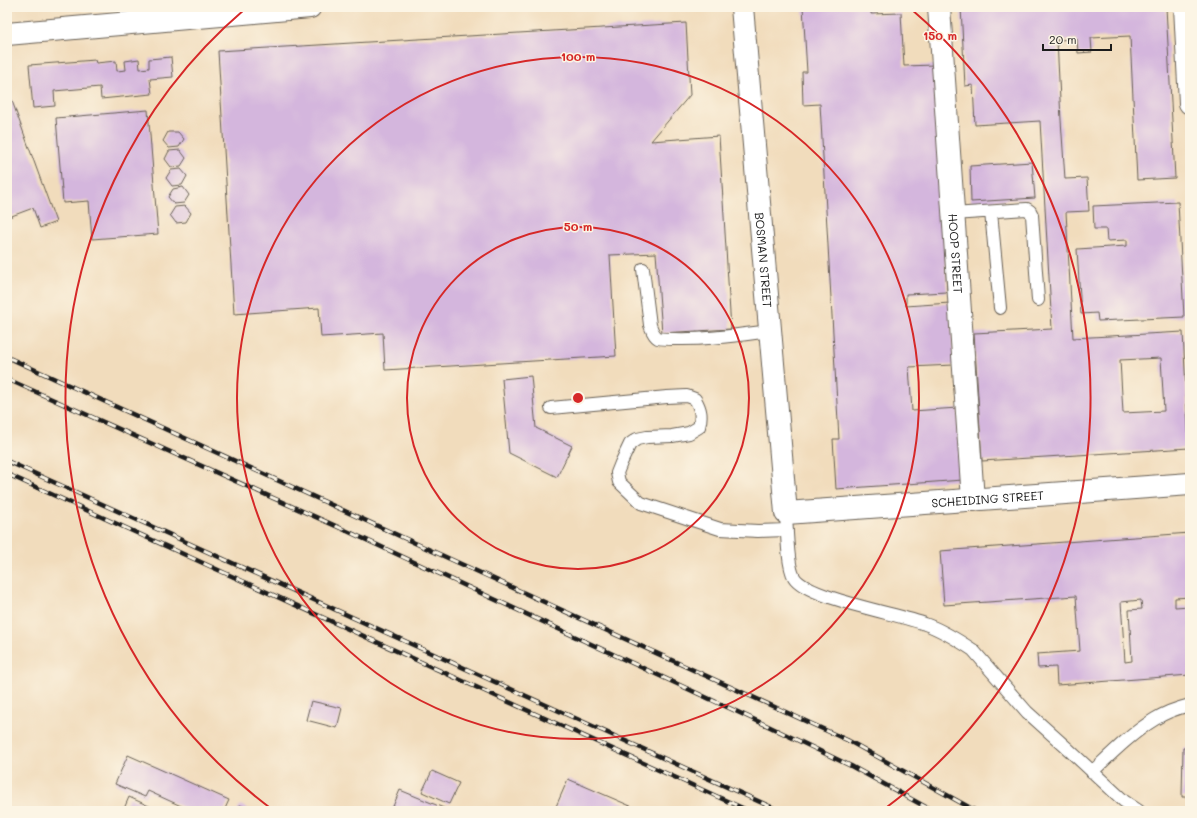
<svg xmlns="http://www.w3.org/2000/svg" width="1197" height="818" font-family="Mali,sans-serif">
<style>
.building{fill:#d4b6dd;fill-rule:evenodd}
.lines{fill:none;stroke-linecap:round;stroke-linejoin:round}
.lane-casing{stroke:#675f54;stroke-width:14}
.street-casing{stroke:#675f54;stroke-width:24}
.secondary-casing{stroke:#675f54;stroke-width:24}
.lane{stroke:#fff;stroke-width:12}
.street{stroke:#fff;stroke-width:22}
.secondary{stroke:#fff;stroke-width:22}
.rail-casing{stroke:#1c1c1c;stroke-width:4.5}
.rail{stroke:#fcf5e5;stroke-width:3;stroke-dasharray:9;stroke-linecap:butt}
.ring{fill:none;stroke:#d62828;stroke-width:2}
.labels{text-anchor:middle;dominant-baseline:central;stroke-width:3;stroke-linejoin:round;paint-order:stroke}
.street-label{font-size:12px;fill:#1c1c1c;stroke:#fcf5e5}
.centre{fill:#d62828;stroke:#fcf5e5;stroke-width:2}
.ring-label{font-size:12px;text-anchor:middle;font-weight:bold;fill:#d62828;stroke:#fcf5e5;stroke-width:3;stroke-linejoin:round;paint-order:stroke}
</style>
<rect width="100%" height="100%" fill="#fcf5e5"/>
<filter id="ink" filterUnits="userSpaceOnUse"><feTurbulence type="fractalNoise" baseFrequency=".025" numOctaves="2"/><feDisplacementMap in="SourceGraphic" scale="8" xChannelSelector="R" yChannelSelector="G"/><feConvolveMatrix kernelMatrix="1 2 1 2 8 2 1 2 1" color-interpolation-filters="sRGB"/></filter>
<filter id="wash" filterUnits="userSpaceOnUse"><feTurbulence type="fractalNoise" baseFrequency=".012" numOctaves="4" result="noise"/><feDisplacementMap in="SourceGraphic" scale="16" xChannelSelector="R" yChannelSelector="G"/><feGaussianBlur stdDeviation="0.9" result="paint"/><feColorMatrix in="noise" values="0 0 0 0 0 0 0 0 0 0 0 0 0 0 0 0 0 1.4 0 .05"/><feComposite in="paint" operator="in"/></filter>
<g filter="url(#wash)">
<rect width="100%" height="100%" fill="#f1dcbc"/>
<g id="blocks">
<!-- building -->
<path class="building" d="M 803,7 L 871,7 L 871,14 L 901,13 L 904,66 L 935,65 L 947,292 L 906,294 L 906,306 L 950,303 L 954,365 L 909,367 L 912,411 L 958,408 L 963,480 L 836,489 L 833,439 L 839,439 L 820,104 L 803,105 L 802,72 L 807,72 Z
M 961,7 L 1166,7 L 1175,178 L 1137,180 L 1130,36 L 1091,38 L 1092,52 L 1078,53 L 1077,39 L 1057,40 L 1061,120 L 1065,179 L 1087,178 L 1089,211 L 1066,212 L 1073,338 L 1183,332 L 1189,448 L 982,461 L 974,333 L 1052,329 L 1040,121 L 975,125 L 973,85 L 965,86 ZM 1161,358 L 1164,411 L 1123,413 L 1120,360 Z
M 686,23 L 690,95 L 651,141 L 719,136 L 731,329 L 662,333 L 656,253 L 610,255 L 616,356 L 385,370 L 383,333 L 321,337 L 319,308 L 234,314 L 218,51 Z
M 171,57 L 173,77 L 150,79 L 152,94 L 101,99 L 100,87 L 54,91 L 55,106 L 33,108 L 29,65 L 95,60 L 96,63 L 116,61 L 117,71 L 126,70 L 125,61 L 139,59 L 140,69 L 149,68 L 149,59 Z
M 7,87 L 56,222 L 40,228 L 33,208 L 9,217 L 7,212 Z
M 148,110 L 158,234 L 92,239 L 89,201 L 63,203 L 56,118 Z
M 168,132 L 178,132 L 184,139 L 179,147 L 169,148 L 163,141 Z
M 180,150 L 186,158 L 181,166 L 171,167 L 165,159 L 169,151 Z
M 1032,162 L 1035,198 L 971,202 L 970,166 Z
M 181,169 L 187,176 L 182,185 L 172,186 L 166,178 L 171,170 Z
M 183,187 L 189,195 L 184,203 L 174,204 L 168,197 L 173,189 Z
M 1178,202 L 1184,317 L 1098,321 L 1097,313 L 1081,314 L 1077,249 L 1127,246 L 1127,240 L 1107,241 L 1106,229 L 1094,229 L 1093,206 Z
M 185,206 L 191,213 L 186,222 L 176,223 L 170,215 L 175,207 Z
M 531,376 L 536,428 L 572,446 L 557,477 L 509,453 L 502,379 Z
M 1190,533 L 1190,597 L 1175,598 L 1175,607 L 1190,606 L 1190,675 L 1057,685 L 1056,667 L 1038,668 L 1037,654 L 1080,651 L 1076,596 L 944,605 L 940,551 ZM 1141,600 L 1142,609 L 1129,610 L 1132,661 L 1125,662 L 1121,602 Z
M 311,701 L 342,708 L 337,728 L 306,720 Z
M 1183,748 L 1190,748 L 1190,797 L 1182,797 Z
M 128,755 L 229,800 L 224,811 L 192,811 L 148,791 L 145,797 L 115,784 Z
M 432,771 L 459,783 L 449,804 L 422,792 Z
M 568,779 L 642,811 L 554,811 Z
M 400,790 L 446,809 L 445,811 L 391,811 Z
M 129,797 L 160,811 L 123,811 Z
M 240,805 L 253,811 L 237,811 Z"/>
</g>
</g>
<g filter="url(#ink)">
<use href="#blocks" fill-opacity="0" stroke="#675f54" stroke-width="1"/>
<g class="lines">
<!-- lane casing -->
<g class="lane-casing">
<path id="lane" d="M 991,212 L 1000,308
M 953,214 L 1027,209 L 1030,211 L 1032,215 L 1038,300
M 643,269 L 650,325 C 652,330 653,335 658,338 C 663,339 669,339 674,339 C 706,340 738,335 770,331
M 551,408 L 667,397 L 687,396 L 695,399 C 701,409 702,416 699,427 L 689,433 L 672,436 L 647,437 L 637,439 L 630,444 L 621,463 L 617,473 L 619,482 L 641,503 L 720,529 L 758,531 L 787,530
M 786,513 C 787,528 787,565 794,577 C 806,598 899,614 925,624 C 942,630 958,640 973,650 L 1027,712 L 1068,749 L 1124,801 L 1139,811
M 1092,772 C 1112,753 1132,733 1155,719 C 1166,712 1178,708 1190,705"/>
</g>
<!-- street casing -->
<g class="street-casing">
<g id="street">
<path id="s1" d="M 939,7 L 973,500"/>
<path d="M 1185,7 L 1190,103"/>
</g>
</g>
<!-- secondary casing -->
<g class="secondary-casing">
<g id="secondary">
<path id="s2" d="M 742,7 L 786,513 L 1190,484"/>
<path d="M 7,34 L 310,7"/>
</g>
</g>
<!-- lane -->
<use href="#lane" class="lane"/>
<!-- street -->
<use href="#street" class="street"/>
<!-- secondary -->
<use href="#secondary" class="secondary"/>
<!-- rail casing -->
<g class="rail-casing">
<path id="rail" d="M 7,357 L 847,740 L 976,811
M 7,379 L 347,531 L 768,726 L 851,766 L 933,811
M 7,461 L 780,811
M 7,474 L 749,811"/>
</g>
<!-- rail -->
<use href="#rail" class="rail"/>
</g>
</g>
<!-- distance rings -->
<g class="ring">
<circle cx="578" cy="398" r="171"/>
<circle cx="578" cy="398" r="341"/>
<path d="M273 810A512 512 0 0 1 245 9M911 9A512 512 0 0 1 883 810"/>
</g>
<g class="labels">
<!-- street labels -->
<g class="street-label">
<text stroke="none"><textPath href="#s1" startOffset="247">HOOP STREET</textPath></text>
<text stroke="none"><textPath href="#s2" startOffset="254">BOSMAN STREET</textPath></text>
<text stroke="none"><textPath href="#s2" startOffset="710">SCHEIDING STREET</textPath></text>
</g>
</g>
<circle cx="578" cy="398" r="6" class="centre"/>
<g class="ring-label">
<text x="940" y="40">150 m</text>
<text x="578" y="61">100 m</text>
<text x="578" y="231">50 m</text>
</g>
<!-- margin -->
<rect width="1197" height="818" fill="none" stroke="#fcf5e5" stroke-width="24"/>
<!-- scale -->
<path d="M1043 44v6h68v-6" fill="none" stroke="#1c1c1c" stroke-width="2"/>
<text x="1049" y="44" font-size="12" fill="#1c1c1c" stroke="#fcf5e5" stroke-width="3" paint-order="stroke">20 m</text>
</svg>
